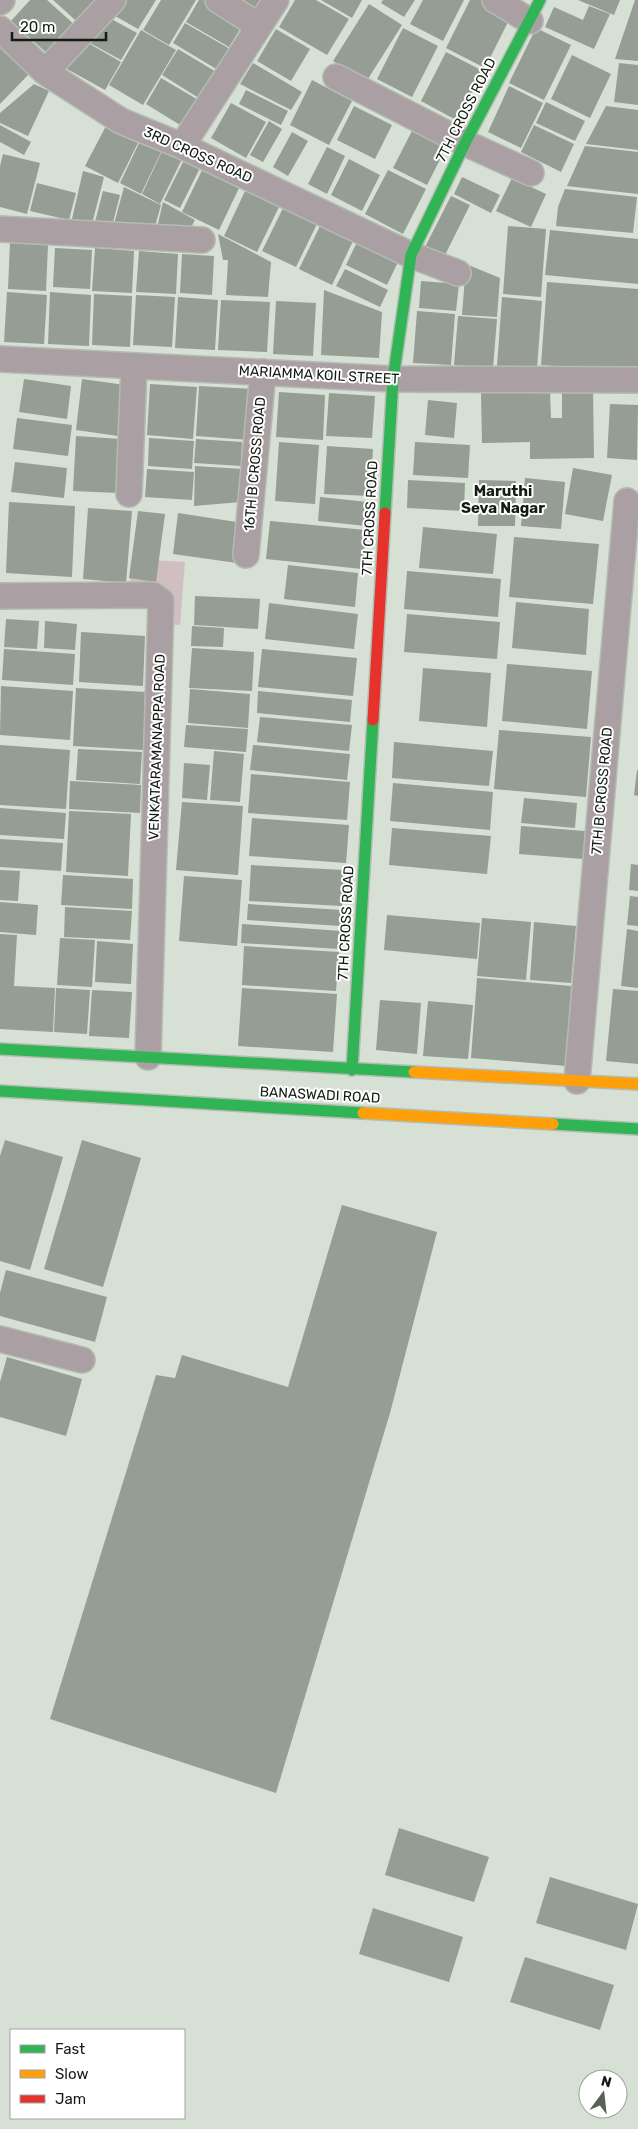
<svg xmlns="http://www.w3.org/2000/svg" width="638" height="2129" font-family="Rubik,sans-serif">
<style>
.green{fill:#d0bec2}
.building{fill:#969d94}
.lines{fill:none;stroke-linecap:round;stroke-linejoin:round}
.street-casing{stroke:#b4bcb2;stroke-width:28}
.fast-casing{stroke:#b4bcb2;stroke-width:14}
.slow-casing{stroke:#b4bcb2;stroke-width:14}
.jam-casing{stroke:#b4bcb2;stroke-width:14}
.street{stroke:#aa9fa2;stroke-width:25}
.fast{stroke:#30b455;stroke-width:11}
.slow{stroke:#ff9f0a;stroke-width:11}
.jam{stroke:#e5322d;stroke-width:11}
.labels{text-anchor:middle;dominant-baseline:central;stroke-width:4;stroke-linejoin:round;paint-order:stroke}
.street-label{font-size:14px;fill:#141b13;stroke:#fff}
.neighbourhood-label{font-size:15px;font-weight:bold;fill:#141b13;stroke:#fff}
</style>
<rect width="100%" height="100%" fill="#d6e0d4"/>
<!-- green -->
<path class="green" d="M 131,559 L 185,562 L 180,625 L 160,624 L 152,595 L 130,595 Z"/>
<!-- building -->
<path class="building" d="M 30,0 L 47,0 L 77,27 L 50,56 L 11,21 Z
M 53,0 L 109,0 L 84,28 Z
M 119,0 L 156,0 L 138,29 L 108,12 Z
M 161,0 L 196,0 L 169,45 L 143,30 Z
M 199,0 L 209,0 L 245,21 L 229,47 L 186,22 Z
M 230,0 L 264,0 L 254,16 Z
M 295,0 L 316,0 L 349,19 L 327,55 L 279,27 Z
M 321,0 L 362,0 L 352,18 Z
M 383,0 L 415,0 L 404,17 L 381,3 Z
M 423,0 L 464,0 L 443,41 L 410,24 Z
M 470,0 L 485,0 L 512,14 L 485,68 L 446,48 Z
M 578,0 L 620,0 L 614,15 Z
M 635,0 L 638,0 L 638,61 L 615,59 Z
M 369,4 L 402,25 L 366,82 L 333,61 Z
M 589,6 L 610,14 L 594,49 L 545,27 L 554,7 L 583,20 Z
M 106,16 L 137,33 L 121,60 L 90,43 Z
M 185,23 L 230,49 L 218,70 L 173,43 Z
M 403,28 L 438,46 L 412,97 L 377,79 Z
M 536,28 L 571,45 L 544,100 L 509,83 Z
M 276,29 L 310,49 L 291,81 L 257,61 Z
M 141,30 L 176,50 L 143,105 L 109,85 Z
M 83,40 L 121,62 L 105,90 L 58,64 Z
M 0,47 L 29,74 L 0,104 Z
M 178,49 L 218,73 L 202,100 L 162,75 Z
M 446,52 L 483,71 L 458,121 L 421,101 Z
M 572,55 L 611,74 L 590,118 L 551,99 Z
M 253,63 L 302,92 L 291,110 L 240,84 Z
M 619,63 L 638,65 L 638,105 L 614,102 Z
M 161,78 L 200,101 L 185,128 L 146,104 Z
M 312,80 L 352,101 L 329,145 L 290,125 Z
M 34,84 L 49,91 L 28,136 L 0,123 L 0,113 Z
M 509,86 L 543,103 L 521,148 L 488,132 Z
M 246,90 L 288,111 L 281,125 L 239,104 Z
M 546,102 L 585,121 L 575,141 L 536,123 Z
M 231,103 L 266,122 L 246,158 L 211,138 Z
M 354,106 L 392,125 L 375,159 L 337,140 Z
M 606,106 L 638,110 L 638,150 L 586,144 Z
M 269,121 L 282,129 L 263,162 L 250,155 Z
M 0,125 L 31,142 L 24,155 L 0,142 Z
M 534,125 L 574,144 L 561,172 L 521,152 Z
M 106,126 L 138,143 L 118,183 L 85,166 Z
M 413,129 L 447,146 L 427,185 L 393,168 Z
M 292,132 L 308,141 L 288,176 L 273,167 Z
M 142,137 L 163,148 L 141,194 L 120,183 Z
M 585,146 L 638,152 L 638,194 L 567,186 Z
M 164,147 L 183,157 L 160,204 L 142,194 Z
M 327,147 L 345,156 L 327,194 L 308,184 Z
M 3,154 L 40,163 L 27,214 L 0,207 L 0,166 Z
M 185,158 L 201,166 L 180,208 L 164,200 Z
M 349,159 L 380,175 L 362,211 L 331,195 Z
M 203,168 L 240,186 L 219,230 L 182,212 Z
M 388,170 L 426,189 L 403,234 L 365,214 Z
M 83,171 L 104,177 L 92,224 L 72,219 Z
M 462,177 L 500,195 L 491,213 L 454,194 Z
M 512,178 L 546,194 L 531,227 L 496,211 Z
M 37,183 L 76,193 L 69,220 L 30,211 Z
M 124,187 L 161,205 L 154,230 L 114,224 Z
M 246,189 L 280,205 L 257,252 L 224,236 Z
M 565,189 L 637,197 L 633,233 L 556,226 L 558,207 Z
M 103,191 L 120,195 L 112,226 L 95,222 Z
M 451,196 L 470,205 L 443,259 L 424,249 Z
M 163,202 L 195,220 L 189,231 L 157,228 Z
M 283,208 L 317,224 L 296,267 L 262,251 Z
M 320,226 L 353,241 L 332,285 L 299,269 Z
M 508,226 L 546,229 L 541,297 L 503,294 Z
M 550,230 L 638,239 L 638,284 L 545,275 Z
M 218,234 L 271,262 L 268,297 L 226,295 L 228,260 L 223,260 Z
M 357,242 L 398,262 L 387,285 L 346,265 Z
M 10,243 L 48,245 L 46,291 L 8,289 Z
M 55,248 L 92,250 L 90,289 L 53,287 Z
M 95,248 L 134,251 L 132,293 L 92,291 Z
M 139,251 L 178,254 L 176,294 L 136,292 Z
M 182,254 L 214,256 L 212,295 L 180,293 Z
M 466,264 L 500,278 L 497,317 L 462,315 Z
M 345,269 L 388,290 L 380,307 L 336,286 Z
M 421,281 L 459,284 L 456,311 L 419,308 Z
M 547,282 L 638,289 L 638,372 L 541,365 Z
M 324,290 L 382,312 L 379,358 L 321,355 Z
M 7,292 L 47,295 L 44,344 L 4,342 Z
M 50,292 L 91,295 L 89,346 L 48,344 Z
M 94,294 L 132,296 L 130,347 L 92,345 Z
M 136,295 L 175,297 L 172,347 L 133,345 Z
M 178,297 L 218,300 L 215,350 L 175,348 Z
M 502,297 L 542,301 L 537,369 L 497,366 Z
M 221,300 L 270,302 L 267,352 L 218,350 Z
M 276,301 L 316,303 L 313,356 L 273,354 Z
M 417,311 L 455,314 L 451,365 L 413,363 Z
M 458,316 L 497,319 L 493,368 L 454,365 Z
M 24,379 L 71,386 L 67,419 L 19,412 Z
M 82,379 L 125,385 L 118,436 L 76,430 Z
M 150,384 L 197,387 L 193,439 L 147,435 Z
M 199,386 L 253,389 L 250,440 L 196,436 Z
M 593,390 L 594,458 L 530,459 L 530,442 L 482,443 L 481,392 L 550,391 L 551,418 L 562,418 L 562,391 Z
M 279,392 L 325,395 L 323,440 L 276,437 Z
M 329,393 L 375,396 L 372,438 L 326,436 Z
M 428,400 L 457,403 L 454,438 L 425,435 Z
M 610,404 L 638,405 L 637,460 L 607,458 Z
M 17,418 L 72,425 L 68,456 L 13,449 Z
M 76,436 L 121,439 L 118,493 L 73,491 Z
M 149,438 L 194,441 L 192,469 L 148,466 Z
M 196,439 L 242,442 L 241,466 L 194,463 Z
M 279,442 L 319,445 L 315,504 L 275,501 Z
M 415,442 L 470,445 L 468,478 L 413,475 Z
M 327,446 L 373,449 L 370,496 L 324,494 Z
M 15,462 L 67,468 L 64,498 L 11,492 Z
M 195,466 L 243,469 L 241,502 L 194,506 Z
M 573,468 L 612,475 L 603,521 L 565,514 Z
M 147,469 L 194,472 L 192,500 L 145,497 Z
M 525,478 L 565,482 L 561,529 L 521,526 Z
M 408,480 L 465,483 L 464,511 L 407,508 Z
M 479,480 L 516,481 L 515,526 L 478,526 Z
M 320,497 L 368,502 L 366,526 L 318,521 Z
M 9,502 L 75,506 L 72,577 L 6,573 Z
M 88,508 L 132,511 L 126,583 L 83,579 Z
M 138,511 L 165,514 L 156,582 L 129,578 Z
M 178,513 L 243,523 L 237,563 L 173,554 Z
M 270,521 L 366,530 L 362,569 L 266,559 Z
M 423,527 L 497,534 L 493,574 L 419,568 Z
M 514,537 L 599,544 L 593,604 L 509,597 Z
M 288,565 L 358,573 L 355,607 L 284,599 Z
M 407,571 L 501,579 L 498,617 L 404,609 Z
M 195,596 L 260,599 L 258,629 L 194,625 Z
M 516,602 L 589,609 L 586,655 L 512,648 Z
M 269,603 L 358,614 L 354,649 L 265,639 Z
M 407,614 L 500,622 L 497,659 L 404,652 Z
M 6,619 L 39,621 L 37,649 L 4,647 Z
M 45,621 L 77,624 L 75,650 L 44,648 Z
M 192,626 L 224,628 L 223,647 L 191,646 Z
M 81,632 L 145,636 L 143,686 L 79,682 Z
M 192,648 L 254,652 L 252,691 L 189,688 Z
M 4,649 L 75,654 L 73,685 L 2,680 Z
M 262,649 L 357,658 L 353,696 L 258,687 Z
M 507,664 L 592,671 L 587,729 L 502,721 Z
M 423,668 L 491,673 L 487,727 L 419,721 Z
M 1,686 L 73,691 L 70,740 L 0,735 Z
M 76,688 L 146,692 L 143,750 L 73,746 Z
M 190,689 L 250,694 L 248,728 L 188,723 Z
M 258,691 L 352,700 L 350,722 L 257,713 Z
M 260,717 L 352,725 L 349,751 L 257,742 Z
M 186,725 L 248,729 L 246,752 L 184,747 Z
M 499,730 L 591,737 L 586,797 L 494,789 Z
M 394,742 L 493,751 L 489,786 L 392,778 Z
M 0,745 L 70,750 L 66,809 L 0,805 Z
M 253,745 L 350,754 L 347,780 L 250,770 Z
M 78,749 L 142,752 L 140,784 L 76,780 Z
M 214,751 L 244,754 L 240,802 L 210,800 Z
M 184,763 L 210,765 L 207,800 L 182,798 Z
M 637,770 L 638,770 L 638,796 L 634,795 Z
M 251,774 L 350,782 L 347,820 L 248,813 Z
M 70,781 L 141,785 L 140,813 L 69,809 Z
M 393,783 L 493,792 L 490,830 L 390,821 Z
M 524,798 L 577,803 L 575,828 L 521,823 Z
M 182,802 L 243,806 L 238,875 L 176,870 Z
M 0,808 L 66,813 L 64,839 L 0,835 Z
M 69,811 L 131,814 L 128,876 L 66,872 Z
M 252,818 L 349,825 L 346,863 L 249,856 Z
M 521,826 L 585,831 L 583,859 L 519,854 Z
M 392,828 L 491,836 L 487,874 L 389,865 Z
M 0,839 L 63,843 L 61,871 L 0,867 Z
M 631,864 L 638,865 L 638,891 L 629,890 Z
M 251,865 L 344,870 L 342,906 L 249,901 Z
M 0,870 L 20,871 L 18,901 L 0,900 Z
M 63,875 L 133,879 L 132,909 L 61,905 Z
M 184,876 L 242,880 L 237,946 L 179,941 Z
M 630,896 L 638,897 L 638,926 L 627,925 Z
M 0,902 L 38,905 L 36,935 L 0,932 Z
M 248,904 L 342,910 L 341,926 L 247,920 Z
M 65,907 L 132,911 L 130,940 L 64,937 Z
M 387,915 L 480,923 L 477,959 L 384,950 Z
M 482,918 L 531,922 L 526,980 L 477,976 Z
M 534,922 L 576,926 L 571,983 L 530,980 Z
M 242,924 L 341,931 L 340,949 L 241,943 Z
M 627,929 L 638,931 L 638,988 L 621,986 Z
M 0,934 L 17,935 L 14,986 L 55,988 L 53,1032 L 0,1029 Z
M 60,938 L 95,940 L 92,987 L 57,985 Z
M 97,941 L 133,944 L 131,984 L 95,982 Z
M 244,946 L 339,952 L 336,991 L 242,985 Z
M 477,978 L 572,986 L 566,1066 L 471,1058 Z
M 56,988 L 90,990 L 87,1034 L 54,1032 Z
M 242,988 L 337,994 L 333,1052 L 238,1046 Z
M 613,989 L 638,991 L 638,1064 L 606,1061 Z
M 92,990 L 132,992 L 129,1038 L 89,1036 Z
M 380,1000 L 421,1003 L 417,1054 L 376,1050 Z
M 428,1001 L 473,1005 L 468,1059 L 423,1056 Z
M 5,1140 L 63,1157 L 30,1270 L 0,1261 L 0,1156 Z
M 82,1140 L 141,1158 L 103,1287 L 44,1269 Z
M 342,1205 L 437,1232 L 390,1413 L 276,1793 L 50,1719 L 156,1375 L 175,1378 L 182,1355 L 288,1387 Z
M 6,1270 L 107,1297 L 95,1342 L 0,1316 L 0,1293 Z
M 7,1357 L 82,1379 L 66,1436 L 0,1417 L 0,1382 Z
M 399,1828 L 489,1857 L 474,1902 L 385,1875 Z
M 550,1877 L 638,1904 L 626,1950 L 536,1923 Z
M 373,1908 L 463,1937 L 449,1982 L 359,1954 Z
M 525,1957 L 614,1985 L 600,2030 L 510,2002 Z"/>
<g class="lines">
<!-- street casing -->
<g class="street-casing">
<path id="street" d="M 218,0 L 259,26
M 495,0 L 530,21
M 0,2 L 2,0
M 0,29 L 45,72 L 121,121 L 182,146 L 411,255 L 458,273
M 45,72 L 113,0
M 336,77 L 465,143 L 531,173
M 182,146 L 276,0
M 0,229 L 202,240
M 0,359 L 393,379 L 638,380
M 129,494 L 134,366
M 246,555 L 263,372
M 0,596 L 153,595 L 161,601 L 148,1057
M 577,1081 L 627,501
M 0,1339 L 82,1360"/>
</g>
<!-- fast casing -->
<g class="fast-casing">
<path id="fast" d="M 385,513 L 393,379 L 411,255 L 465,143 L 540,0
M 0,1049 L 414,1072
M 352,1070 L 373,720
M 0,1091 L 363,1113
M 553,1124 L 638,1129"/>
</g>
<!-- slow casing -->
<g class="slow-casing">
<path id="slow" d="M 414,1072 L 638,1084
M 363,1113 L 553,1124"/>
</g>
<!-- jam casing -->
<g class="jam-casing">
<path id="jam" d="M 373,720 L 385,513"/>
</g>
<!-- street -->
<use href="#street" class="street"/>
<!-- fast -->
<use href="#fast" class="fast"/>
<!-- slow -->
<use href="#slow" class="slow"/>
<!-- jam -->
<use href="#jam" class="jam"/>
</g>
<g class="labels">
<!-- street labels -->
<g class="street-label">
<text transform="translate(466 110) rotate(-63)">7TH CROSS ROAD</text>
<text transform="translate(198 155) rotate(24)">3RD CROSS ROAD</text>
<text transform="translate(319 375) rotate(3)">MARIAMMA KOIL STREET</text>
<text transform="translate(255 464) rotate(-85)">16TH B CROSS ROAD</text>
<text transform="translate(370 518) rotate(-87)">7TH CROSS ROAD</text>
<text transform="translate(157 747) rotate(-88)">VENKATARAMANAPPA ROAD</text>
<text transform="translate(602 791) rotate(-85)">7TH B CROSS ROAD</text>
<text transform="translate(346 923) rotate(-87)">7TH CROSS ROAD</text>
<text transform="translate(320 1095) rotate(3)">BANASWADI ROAD</text>
</g>
<!-- neighbourhood labels -->
<g class="neighbourhood-label">
<text x="503" y="491">Maruthi<tspan x="503" dy="17">Seva Nagar</tspan></text>
</g>
</g>
<!-- legend -->
<rect x="10" y="2029" width="175" height="90" fill="#ffffff" stroke="#a1a4a1"/>
<rect x="20" y="2045" width="25" height="8" fill="#30b455" stroke="#a1a4a1"/>
<text x="55" y="2054" font-size="15" fill="#141b13">Fast</text>
<rect x="20" y="2070" width="25" height="8" fill="#ff9f0a" stroke="#a1a4a1"/>
<text x="55" y="2079" font-size="15" fill="#141b13">Slow</text>
<rect x="20" y="2095" width="25" height="8" fill="#e5322d" stroke="#a1a4a1"/>
<text x="55" y="2104" font-size="15" fill="#141b13">Jam</text>
<!-- north arrow -->
<g transform="translate(603 2094) rotate(15)"><circle r="24" fill="#ffffff" stroke="#a1a4a1"/>
<path d="M0-4L9 19L0 12L-9 19Z" fill="#586057"/>
<text y="-8" font-size="14" font-weight="bold" text-anchor="middle" fill="#141b13">N</text>
</g>
<!-- scale -->
<path d="M12 32v8h94v-8" fill="none" stroke="#141b13" stroke-width="2.5"/>
<text x="20" y="32" font-size="15" fill="#141b13" stroke="#ffffff" stroke-width="4" paint-order="stroke">20 m</text>
</svg>
